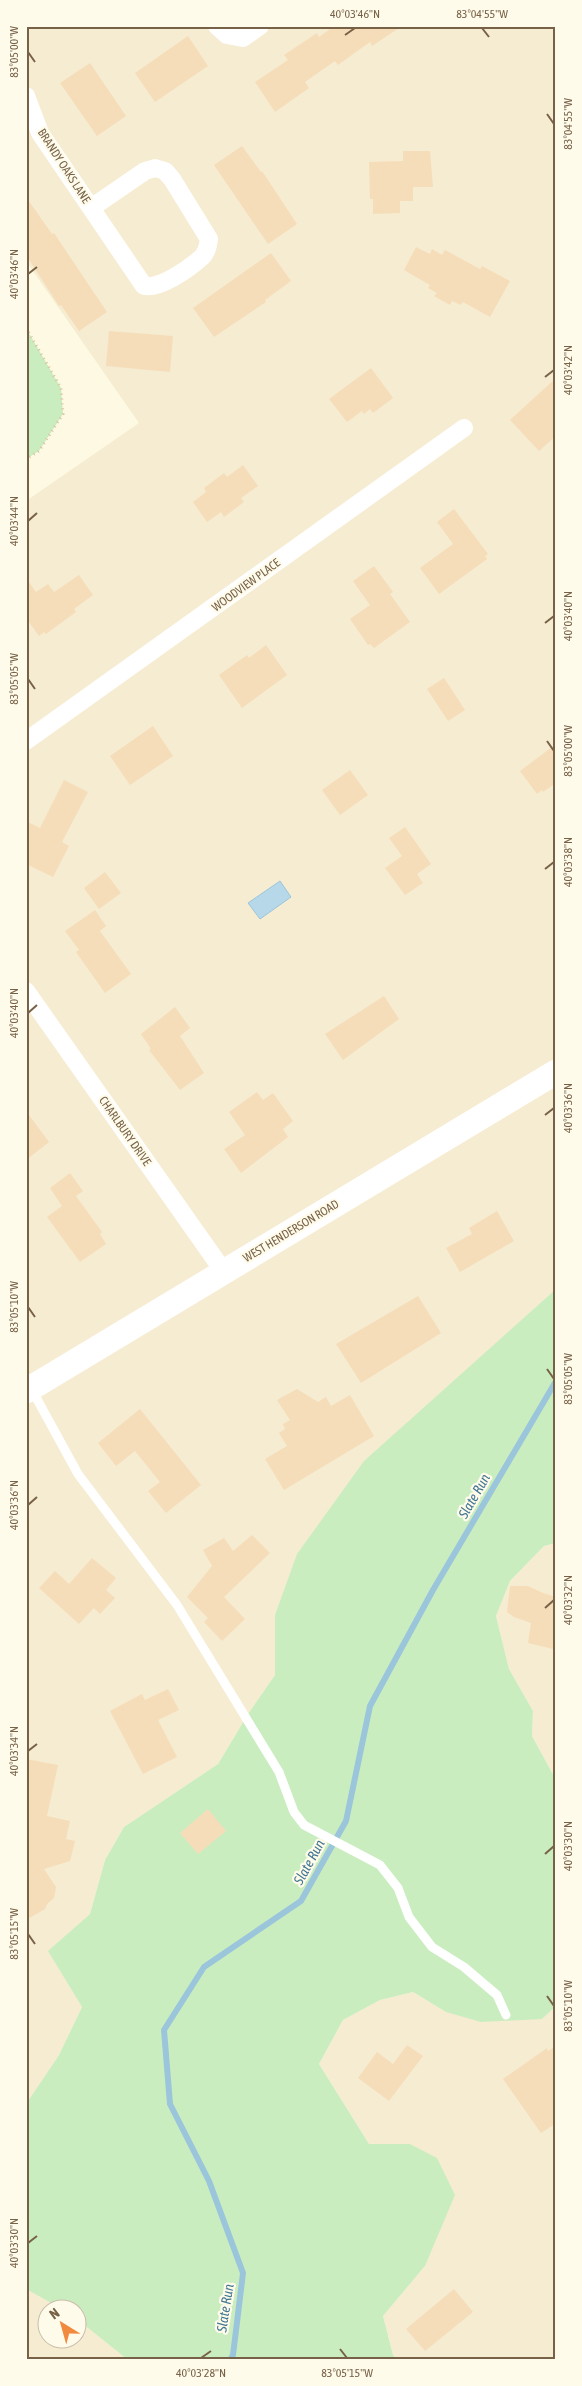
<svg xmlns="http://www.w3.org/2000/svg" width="582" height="2386" font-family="'Asap Condensed',sans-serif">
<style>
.residential{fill:#f6ecd1}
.green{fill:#caedc0}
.water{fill:#b6d8e9;stroke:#9bc5db}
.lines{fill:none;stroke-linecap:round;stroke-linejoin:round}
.stream{stroke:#9bc5db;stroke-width:6}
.building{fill:#f5ddb9}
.path{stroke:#dac09c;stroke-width:3;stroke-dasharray:1 4;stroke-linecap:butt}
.lane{stroke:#fff;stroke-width:9}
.street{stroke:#fff;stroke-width:18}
.secondary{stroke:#fff;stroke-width:25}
.ticks{fill:none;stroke:#786247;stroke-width:2}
.labels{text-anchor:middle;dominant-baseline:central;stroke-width:4.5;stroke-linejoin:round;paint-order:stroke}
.street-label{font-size:12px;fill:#786247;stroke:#fffbeb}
.water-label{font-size:14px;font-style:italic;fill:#427794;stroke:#fffbeb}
.neatline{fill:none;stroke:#786247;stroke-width:2}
.ticks-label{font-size:12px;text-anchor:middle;fill:#786247}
</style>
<rect width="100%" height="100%" fill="#fef9e3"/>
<!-- residential -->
<path class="residential" d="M 26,26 L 556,26 L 556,1289 L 501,1340 L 275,1615 L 275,1675 L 248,1714 L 218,1764 L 124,1827 L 105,1860 L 90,1914 L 49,1951 L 82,2007 L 59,2055 L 26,2104 L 26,501 L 139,423 L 26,261 Z
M 556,1543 L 556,1780 L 532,1736 L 533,1711 L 509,1669 L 496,1616 L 510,1581 L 544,1546 Z
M 413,1992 L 446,2012 L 542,2019 L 556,2006 L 556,2360 L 397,2360 L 393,2355 L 383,2316 L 425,2266 L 410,2144 L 369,2144 L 319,2064 L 343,2020 L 380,2000 Z
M 26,2289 L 60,2308 L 48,2308 L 48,2338 L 78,2338 L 78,2320 L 128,2360 L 26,2360 Z"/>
<!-- green -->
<path class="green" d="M 26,328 L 61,388 L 63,414 L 39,451 L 26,459 Z
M 556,1289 L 556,1543 L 544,1546 L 510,1581 L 496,1616 L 509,1669 L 533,1711 L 532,1736 L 556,1780 L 556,2006 L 542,2019 L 481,2022 L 446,2012 L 413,1992 L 380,2000 L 343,2020 L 319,2064 L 369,2144 L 410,2144 L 437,2158 L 455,2195 L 425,2266 L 383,2316 L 393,2355 L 397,2360 L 128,2360 L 78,2320 L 78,2308 L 60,2308 L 26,2289 L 26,2104 L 59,2055 L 82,2007 L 48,1951 L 90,1914 L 105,1860 L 124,1827 L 218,1764 L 248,1714 L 275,1675 L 275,1615 L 297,1554 L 364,1461 Z"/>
<!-- water -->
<path class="water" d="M 280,881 L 291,897 L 260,919 L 248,903 Z"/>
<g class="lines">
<!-- stream -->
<path class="stream" d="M 230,2360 L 233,2355 L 243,2273 L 209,2181 L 170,2104 L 164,2030 L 204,1967 L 301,1901 L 346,1821 L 370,1706 L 433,1590 L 556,1381"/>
</g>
<!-- building -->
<path class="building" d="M 334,26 L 402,26 L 372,46 L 370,42 L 338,65 L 335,61 L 305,82 L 309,88 L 275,112 L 255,82 L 288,60 L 284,55 L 317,33 L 319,37 Z
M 188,36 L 208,66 L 155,102 L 135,73 Z
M 90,63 L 126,116 L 97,136 L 60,83 Z
M 242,146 L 261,172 L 262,171 L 297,224 L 268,244 L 214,165 Z
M 403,151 L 430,151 L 433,187 L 413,187 L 413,201 L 400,201 L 400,213 L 373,214 L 373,199 L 370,199 L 369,162 L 403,161 Z
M 26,197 L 52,234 L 54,233 L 107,312 L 79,331 L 61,305 L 59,306 L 26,255 Z
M 416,247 L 430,254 L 432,249 L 442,255 L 445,250 L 480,269 L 482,266 L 510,281 L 490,317 L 463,302 L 461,305 L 452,301 L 450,305 L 434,296 L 437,293 L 428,288 L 430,285 L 404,270 Z
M 271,253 L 291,281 L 265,300 L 266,302 L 214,337 L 193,308 Z
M 109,331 L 173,336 L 170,372 L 106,366 Z
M 371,368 L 393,398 L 373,413 L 370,409 L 364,414 L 362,411 L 347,422 L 329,399 Z
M 556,378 L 556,436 L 539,451 L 510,420 Z
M 243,465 L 258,486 L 241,498 L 244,502 L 224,517 L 221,512 L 207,522 L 193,502 L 206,492 L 204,488 L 224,473 L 227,477 Z
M 454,509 L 488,554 L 485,556 L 487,559 L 439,594 L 420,568 L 453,544 L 437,522 Z
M 374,566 L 393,592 L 390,594 L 410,622 L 374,648 L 370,644 L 368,645 L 350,619 L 370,605 L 353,581 Z
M 79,575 L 93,595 L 74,609 L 76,612 L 46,634 L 44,632 L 39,636 L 26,618 L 26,578 L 36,592 L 48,584 L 54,592 Z
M 266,645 L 287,675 L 242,708 L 219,675 L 247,655 L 249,658 Z
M 444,678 L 465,710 L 448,721 L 427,689 Z
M 153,726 L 173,756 L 130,785 L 110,756 Z
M 556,744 L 556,783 L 543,792 L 542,790 L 537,794 L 520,771 Z
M 350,770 L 368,795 L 340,815 L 322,790 Z
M 64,780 L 88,792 L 62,842 L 69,846 L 53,877 L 26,864 L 26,821 L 40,828 Z
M 405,827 L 431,864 L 417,874 L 423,883 L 405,895 L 385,868 L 402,856 L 389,838 Z
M 105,872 L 121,893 L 99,909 L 84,888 Z
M 95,910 L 106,926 L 100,931 L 131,974 L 105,993 L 76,952 L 79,950 L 65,931 Z
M 384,996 L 399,1019 L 343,1060 L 325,1034 Z
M 175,1007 L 190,1028 L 180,1036 L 204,1073 L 180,1090 L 149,1050 L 151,1049 L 141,1034 Z
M 257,1092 L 263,1100 L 273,1093 L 293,1121 L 283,1129 L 288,1137 L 241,1173 L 224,1149 L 245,1135 L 229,1112 Z
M 26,1111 L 49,1142 L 26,1160 Z
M 70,1173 L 83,1191 L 76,1196 L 102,1232 L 100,1234 L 106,1244 L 80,1262 L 47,1217 L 62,1206 L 50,1188 Z
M 497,1211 L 514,1241 L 460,1272 L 446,1248 L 472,1234 L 469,1228 Z
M 418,1296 L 441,1333 L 361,1383 L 336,1344 Z
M 297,1389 L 318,1402 L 326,1397 L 331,1406 L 350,1395 L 374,1436 L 284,1490 L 265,1459 L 287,1446 L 279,1433 L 285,1429 L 283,1424 L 290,1420 L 277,1400 Z
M 140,1409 L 201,1485 L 166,1513 L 148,1491 L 160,1482 L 135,1451 L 116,1466 L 98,1443 Z
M 252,1535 L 270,1553 L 224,1597 L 245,1619 L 222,1641 L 204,1622 L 208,1618 L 187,1597 L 212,1566 L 203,1550 L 224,1538 L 233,1551 Z
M 92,1558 L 116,1578 L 106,1590 L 115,1598 L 100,1614 L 94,1608 L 79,1624 L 39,1588 L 55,1571 L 69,1584 Z
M 510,1586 L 528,1586 L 543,1593 L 556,1597 L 556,1628 L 553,1649 L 528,1643 L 531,1623 L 514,1617 L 507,1612 Z
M 168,1689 L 179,1710 L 158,1720 L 177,1757 L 143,1774 L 110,1711 L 142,1694 L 145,1700 Z
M 26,1759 L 58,1765 L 47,1816 L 70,1821 L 66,1839 L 75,1841 L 70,1861 L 44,1869 L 56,1887 L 54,1898 L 47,1904 L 45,1909 L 26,1920 Z
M 208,1809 L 226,1831 L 198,1854 L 180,1833 Z
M 407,2045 L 423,2056 L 389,2101 L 358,2078 L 377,2052 L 393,2064 Z
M 556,2046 L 556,2123 L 541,2133 L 503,2079 L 547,2048 L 548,2051 Z
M 454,2289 L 473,2312 L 425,2351 L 406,2329 Z"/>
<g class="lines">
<!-- path -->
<path class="path" d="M 26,328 L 61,388 L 63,414 L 39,451 L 26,459"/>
<!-- lane -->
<path class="lane" d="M 32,1390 L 78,1474 L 177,1605 L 279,1772 L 294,1812 L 304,1825 L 380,1865 L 398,1888 L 409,1917 L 432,1947 L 464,1967 L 497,1995 L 506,2015"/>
<!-- street -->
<path class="street" d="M 217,26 L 227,35 L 243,38 L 260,26
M 26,96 L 40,133 L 91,208
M 155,168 L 165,171 L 172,179 L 209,239 C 208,246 207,252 202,257 C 189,269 160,289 144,286 L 91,208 L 145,171 Z
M 26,741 L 464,428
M 26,991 L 224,1272"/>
<!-- secondary -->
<path class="secondary" d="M 26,1391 L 556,1072"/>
</g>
<!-- ticks -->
<path class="ticks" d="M 482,28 L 489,37M 345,35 L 355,28M 28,52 L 35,62M 547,114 L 554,124M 28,274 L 37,267M 545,377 L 554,370M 28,521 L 37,513M 545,623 L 554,616M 28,679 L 35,689M 547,741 L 554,751M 545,869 L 554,862M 28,1013 L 37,1005M 545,1115 L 554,1108M 28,1307 L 35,1317M 547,1369 L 554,1379M 28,1505 L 37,1497M 545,1608 L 554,1600M 28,1751 L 37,1744M 545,1854 L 554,1846M 28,1934 L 35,1944M 547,1996 L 554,2006M 28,2243 L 37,2236M 340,2349 L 347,2358M 201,2358 L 211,2351"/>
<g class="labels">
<!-- street labels -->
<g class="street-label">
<text transform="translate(64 166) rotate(57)">BRANDY OAKS LANE</text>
<text transform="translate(246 585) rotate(-36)">WOODVIEW PLACE</text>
<text transform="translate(125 1131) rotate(55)">CHARLBURY DRIVE</text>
<text transform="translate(291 1231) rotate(-31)">WEST HENDERSON ROAD</text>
</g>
<!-- water labels -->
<g class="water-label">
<text transform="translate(474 1496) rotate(-60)">Slate Run</text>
<text transform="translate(309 1862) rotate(-61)">Slate Run</text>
<text transform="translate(225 2308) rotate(-81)">Slate Run</text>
</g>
</g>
<!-- border -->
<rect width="582" height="2386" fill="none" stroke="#fffbeb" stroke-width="55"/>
<!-- north arrow -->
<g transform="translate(62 2324) rotate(323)"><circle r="24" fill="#fffbeb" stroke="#c9bea9"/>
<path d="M0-4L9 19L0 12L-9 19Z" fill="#f18a3f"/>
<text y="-8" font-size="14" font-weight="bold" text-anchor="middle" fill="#786247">N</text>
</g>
<rect x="28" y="28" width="526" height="2330" class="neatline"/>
<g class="ticks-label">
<text x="355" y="18">40°03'46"N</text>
<text x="482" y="18">83°04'55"W</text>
<text transform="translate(14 52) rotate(-90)" y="4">83°05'00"W</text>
<text transform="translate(568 124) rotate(-90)" y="4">83°04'55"W</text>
<text transform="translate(14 274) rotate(-90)" y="4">40°03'46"N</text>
<text transform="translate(568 370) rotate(-90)" y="4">40°03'42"N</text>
<text transform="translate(14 521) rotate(-90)" y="4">40°03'44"N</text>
<text transform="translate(568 616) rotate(-90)" y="4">40°03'40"N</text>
<text transform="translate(14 679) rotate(-90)" y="4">83°05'05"W</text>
<text transform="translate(568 751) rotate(-90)" y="4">83°05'00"W</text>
<text transform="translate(568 862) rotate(-90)" y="4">40°03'38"N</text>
<text transform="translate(14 1013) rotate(-90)" y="4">40°03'40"N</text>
<text transform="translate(568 1108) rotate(-90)" y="4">40°03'36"N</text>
<text transform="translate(14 1307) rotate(-90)" y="4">83°05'10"W</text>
<text transform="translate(568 1379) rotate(-90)" y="4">83°05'05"W</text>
<text transform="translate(14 1505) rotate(-90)" y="4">40°03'36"N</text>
<text transform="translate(568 1600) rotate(-90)" y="4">40°03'32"N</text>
<text transform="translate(14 1751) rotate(-90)" y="4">40°03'34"N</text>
<text transform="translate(568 1846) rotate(-90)" y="4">40°03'30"N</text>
<text transform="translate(14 1934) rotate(-90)" y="4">83°05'15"W</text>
<text transform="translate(568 2006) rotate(-90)" y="4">83°05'10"W</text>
<text transform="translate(14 2243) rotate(-90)" y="4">40°03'30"N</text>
<text x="201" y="2377">40°03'28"N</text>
<text x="347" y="2377">83°05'15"W</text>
</g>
</svg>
